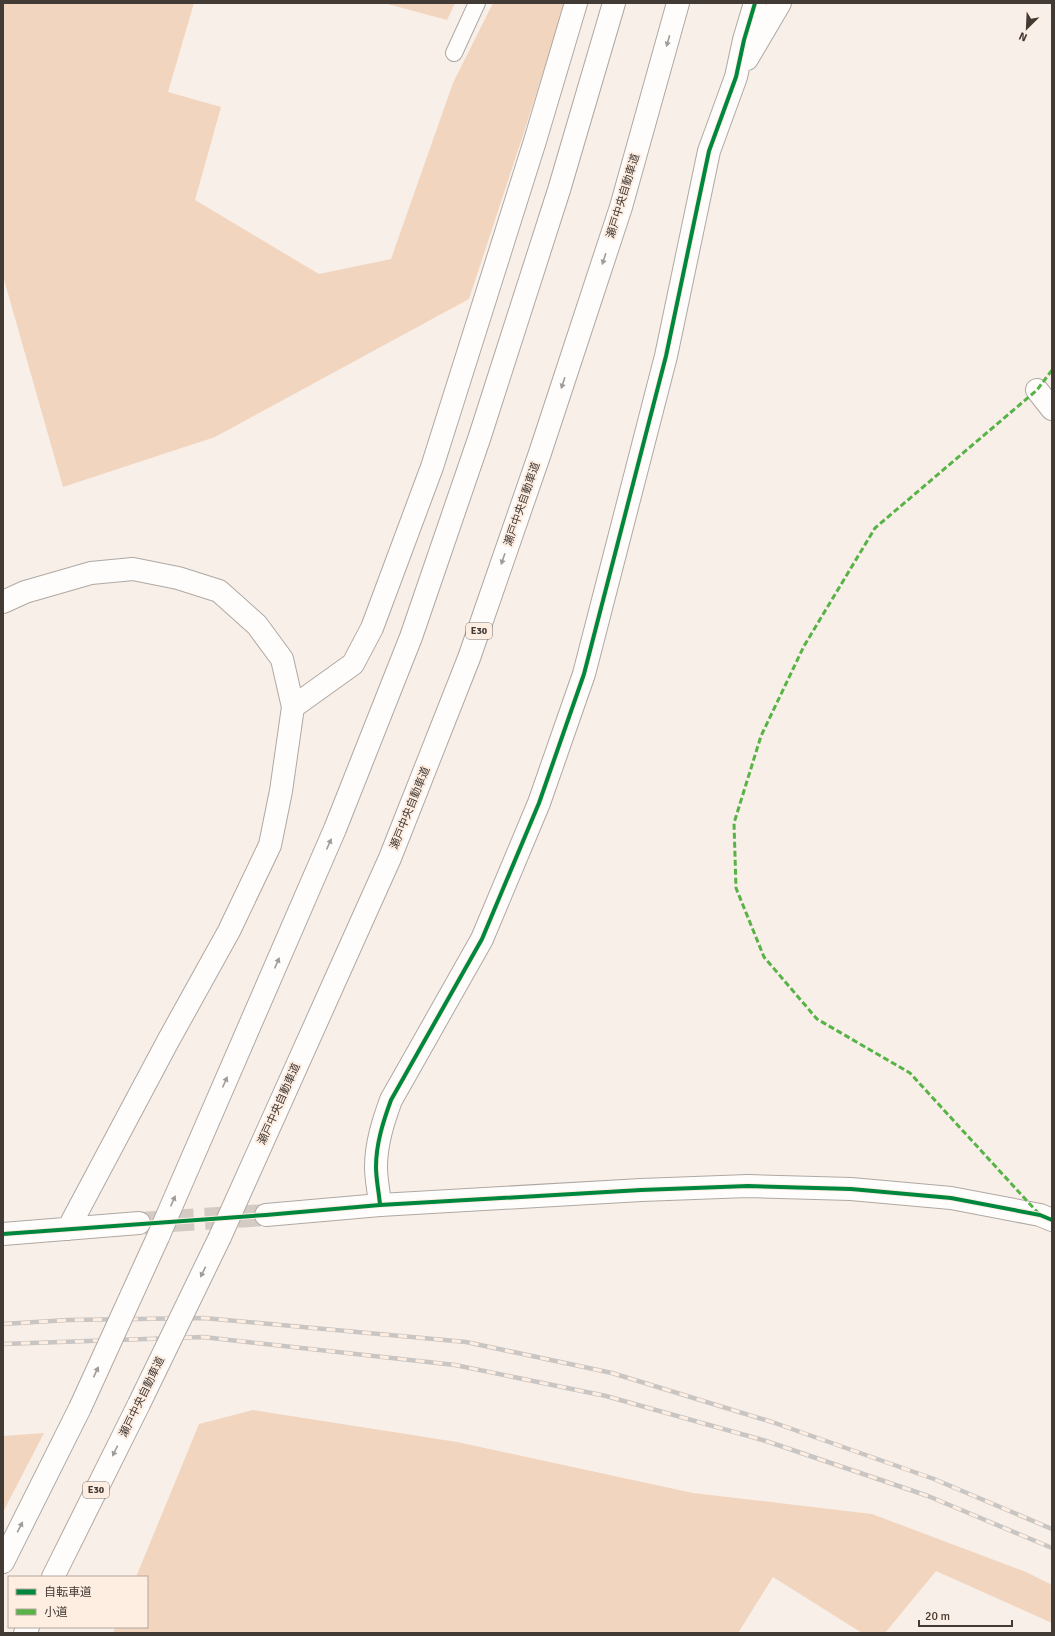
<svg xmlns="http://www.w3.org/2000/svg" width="1055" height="1636" font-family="Signika,'Noto Sans JP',sans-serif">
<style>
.green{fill:#f1d5bf}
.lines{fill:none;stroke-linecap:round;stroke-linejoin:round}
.tertiary-tunnel{stroke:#d4cbc4;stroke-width:22;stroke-dasharray:22 11;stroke-linecap:butt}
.service-casing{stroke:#afa8a2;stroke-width:18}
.minor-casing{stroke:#afa8a2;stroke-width:24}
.tertiary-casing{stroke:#afa8a2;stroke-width:24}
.motorway-casing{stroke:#afa8a2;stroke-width:24}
.service{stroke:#fefdfc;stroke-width:16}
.minor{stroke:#fefdfc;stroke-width:22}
.tertiary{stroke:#fefdfc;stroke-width:22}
.motorway{stroke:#fefdfc;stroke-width:22}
.rail-casing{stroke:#c8c5c3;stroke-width:4.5}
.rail{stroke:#feeee2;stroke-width:3;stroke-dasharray:9;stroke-linecap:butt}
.motorway-bridge-casing{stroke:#afa8a2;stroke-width:24;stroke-linecap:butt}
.motorway-bridge{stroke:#fefdfc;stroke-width:22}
.quiet{stroke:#57b346;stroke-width:3;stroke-dasharray:6 3;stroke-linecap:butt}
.cycleway-casing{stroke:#feeee2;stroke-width:6}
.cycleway{stroke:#00873e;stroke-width:4}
.oneway{fill:#a09c98}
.labels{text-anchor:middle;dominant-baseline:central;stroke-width:4;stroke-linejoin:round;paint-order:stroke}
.shield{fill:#feeee2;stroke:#7a7069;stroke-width:1}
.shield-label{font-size:10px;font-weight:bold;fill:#423a35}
.street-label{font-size:11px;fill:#423a35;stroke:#feeee2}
</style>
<rect width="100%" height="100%" fill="#f8efe8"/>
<!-- green -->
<path class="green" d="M 3,3 L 194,3 L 168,92 L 221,107 L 195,200 L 319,274 L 391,259 L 453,83 L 493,3 L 565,3 L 524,132 L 469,299 L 215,437 L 63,487 L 3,276 Z
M 384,3 L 455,3 L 447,20 Z
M 253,1410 L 457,1442 L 693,1493 L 872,1514 L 1026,1572 L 1052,1585 L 1052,1623 L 936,1571 L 885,1633 L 862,1633 L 773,1577 L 738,1633 L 113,1633 L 115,1627 L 147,1627 L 147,1577 L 136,1577 L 199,1424 Z
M 44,1433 L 3,1512 L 3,1436 Z"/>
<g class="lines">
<!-- tertiary-tunnel -->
<path class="tertiary-tunnel" d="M 139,1223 L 266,1215"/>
<!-- service casing -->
<g class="service-casing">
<path id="service" d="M 454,53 L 477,3"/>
</g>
<!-- minor casing -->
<g class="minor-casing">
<path id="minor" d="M 747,59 L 780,3
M 1037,390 L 1052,409
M 293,707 L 353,664 L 372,628 L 432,467 L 535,141 L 576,3
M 380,1205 C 379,1192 376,1180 376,1167 C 376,1144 383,1122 391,1100 L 482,939 L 539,803 L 584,674 L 666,356 L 709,151 L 736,77 L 744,40 L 755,3"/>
</g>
<!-- tertiary casing -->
<g class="tertiary-casing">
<path id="tertiary" d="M 3,602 L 25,592 L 91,573 L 133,569 L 178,578 L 219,591 L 257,625 L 282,659 L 293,707 L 281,791 L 270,845 L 229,931 L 168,1041 L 68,1229
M 266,1215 L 380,1205 L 641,1190 L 748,1186 L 851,1189 L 951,1198 L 1040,1215 L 1052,1220
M 3,1234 L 139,1223"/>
</g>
<!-- motorway casing -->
<g class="motorway-casing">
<path id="motorway" d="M 158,1237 L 335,829 L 411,637 L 480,436 L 559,190 L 614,3
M 220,1237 L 390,858 L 469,658 L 540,453 L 621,207 L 678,3
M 3,1562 L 80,1408
M 53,1577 L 139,1404
M 25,1633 L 28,1627"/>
</g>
<!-- service -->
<use href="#service" class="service"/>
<!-- minor -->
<use href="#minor" class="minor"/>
<!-- tertiary -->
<use href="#tertiary" class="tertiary"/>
<!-- motorway -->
<use href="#motorway" class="motorway"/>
<!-- rail casing -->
<g class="rail-casing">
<path id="rail" d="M 3,1324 L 68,1320 L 204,1318 L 466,1342 L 612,1373 L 772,1422 L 934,1479 L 1052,1529
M 3,1344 L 203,1337 L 455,1365 L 606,1396 L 766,1441 L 928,1496 L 1052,1548"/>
</g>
<!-- rail -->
<use href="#rail" class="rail"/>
<!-- motorway-bridge casing -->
<g class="motorway-bridge-casing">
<path id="motorway-bridge" d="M 139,1404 L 220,1237
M 80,1408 L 158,1237"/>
</g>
<!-- motorway-bridge -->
<use href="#motorway-bridge" class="motorway-bridge"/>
<!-- quiet -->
<path class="quiet" d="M 1039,1214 L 910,1073 L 817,1019 L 764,957 L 736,888 L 734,823 L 761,736 L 804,646 L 875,528 L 1037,390 L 1052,370"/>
<!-- cycleway casing -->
<g class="cycleway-casing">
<path id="cycleway" d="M 380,1205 C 379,1192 376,1180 376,1167 C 376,1144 383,1122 391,1100 L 482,939 L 539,803 L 584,674 L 666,356 L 709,151 L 736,77 L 744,40 L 755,3
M 3,1234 L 266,1215 L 380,1205 L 641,1190 L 748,1186 L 851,1189 L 951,1198 L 1040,1215 L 1052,1220"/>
</g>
<!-- cycleway -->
<use href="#cycleway" class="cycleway"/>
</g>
<!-- one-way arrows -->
<defs><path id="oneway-solid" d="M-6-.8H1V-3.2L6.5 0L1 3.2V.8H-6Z"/></defs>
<g class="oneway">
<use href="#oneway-solid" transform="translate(668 41) rotate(106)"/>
<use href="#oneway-solid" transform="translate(604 259) rotate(108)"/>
<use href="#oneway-solid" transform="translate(563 383) rotate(108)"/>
<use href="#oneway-solid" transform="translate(503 559) rotate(109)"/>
<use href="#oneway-solid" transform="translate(329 844) rotate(-66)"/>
<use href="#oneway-solid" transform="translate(277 963) rotate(-66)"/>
<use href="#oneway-solid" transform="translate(225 1082) rotate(-66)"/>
<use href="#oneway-solid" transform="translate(173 1201) rotate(-66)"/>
<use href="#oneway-solid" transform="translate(203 1272) rotate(116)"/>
<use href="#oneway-solid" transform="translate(96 1372) rotate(-65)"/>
<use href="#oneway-solid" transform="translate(115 1451) rotate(116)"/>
<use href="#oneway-solid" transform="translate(20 1527) rotate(-63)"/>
</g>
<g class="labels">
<!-- shield labels -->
<g class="shield">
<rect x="466" y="623" width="26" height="16" rx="3"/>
<rect x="83" y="1482" width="26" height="16" rx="3"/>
</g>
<g class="shield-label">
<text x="479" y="631">E30</text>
<text x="96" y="1490">E30</text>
</g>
<!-- street labels -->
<g class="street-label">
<text transform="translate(623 196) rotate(-73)">瀬戸中央自動車道</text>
<text transform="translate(522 504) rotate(-71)">瀬戸中央自動車道</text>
<text transform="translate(410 808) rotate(-68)">瀬戸中央自動車道</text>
<text transform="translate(279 1104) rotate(-66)">瀬戸中央自動車道</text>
<text transform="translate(142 1397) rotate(-64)">瀬戸中央自動車道</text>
</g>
</g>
<!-- border -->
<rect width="1055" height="1636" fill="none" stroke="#423a35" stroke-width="8"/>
<!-- legend -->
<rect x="8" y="1576" width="140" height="52" fill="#feeee2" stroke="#b3a69d"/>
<rect x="16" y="1589" width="20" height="6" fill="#00873e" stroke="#b3a69d"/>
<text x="44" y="1596" font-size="12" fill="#423a35">自転車道</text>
<rect x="16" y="1609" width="20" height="6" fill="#57b346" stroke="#b3a69d"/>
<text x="44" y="1616" font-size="12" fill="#423a35">小道</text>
<!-- north arrow -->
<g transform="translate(1027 28) rotate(204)" stroke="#feeee2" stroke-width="3" paint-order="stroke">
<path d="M0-3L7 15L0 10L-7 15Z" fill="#423a35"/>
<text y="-6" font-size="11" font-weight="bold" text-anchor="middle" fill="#423a35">N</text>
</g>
<!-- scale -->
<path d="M919 1620v6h93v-6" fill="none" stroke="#423a35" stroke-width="2"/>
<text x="925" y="1620" font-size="12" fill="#423a35" stroke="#feeee2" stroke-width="3" paint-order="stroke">20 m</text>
</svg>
